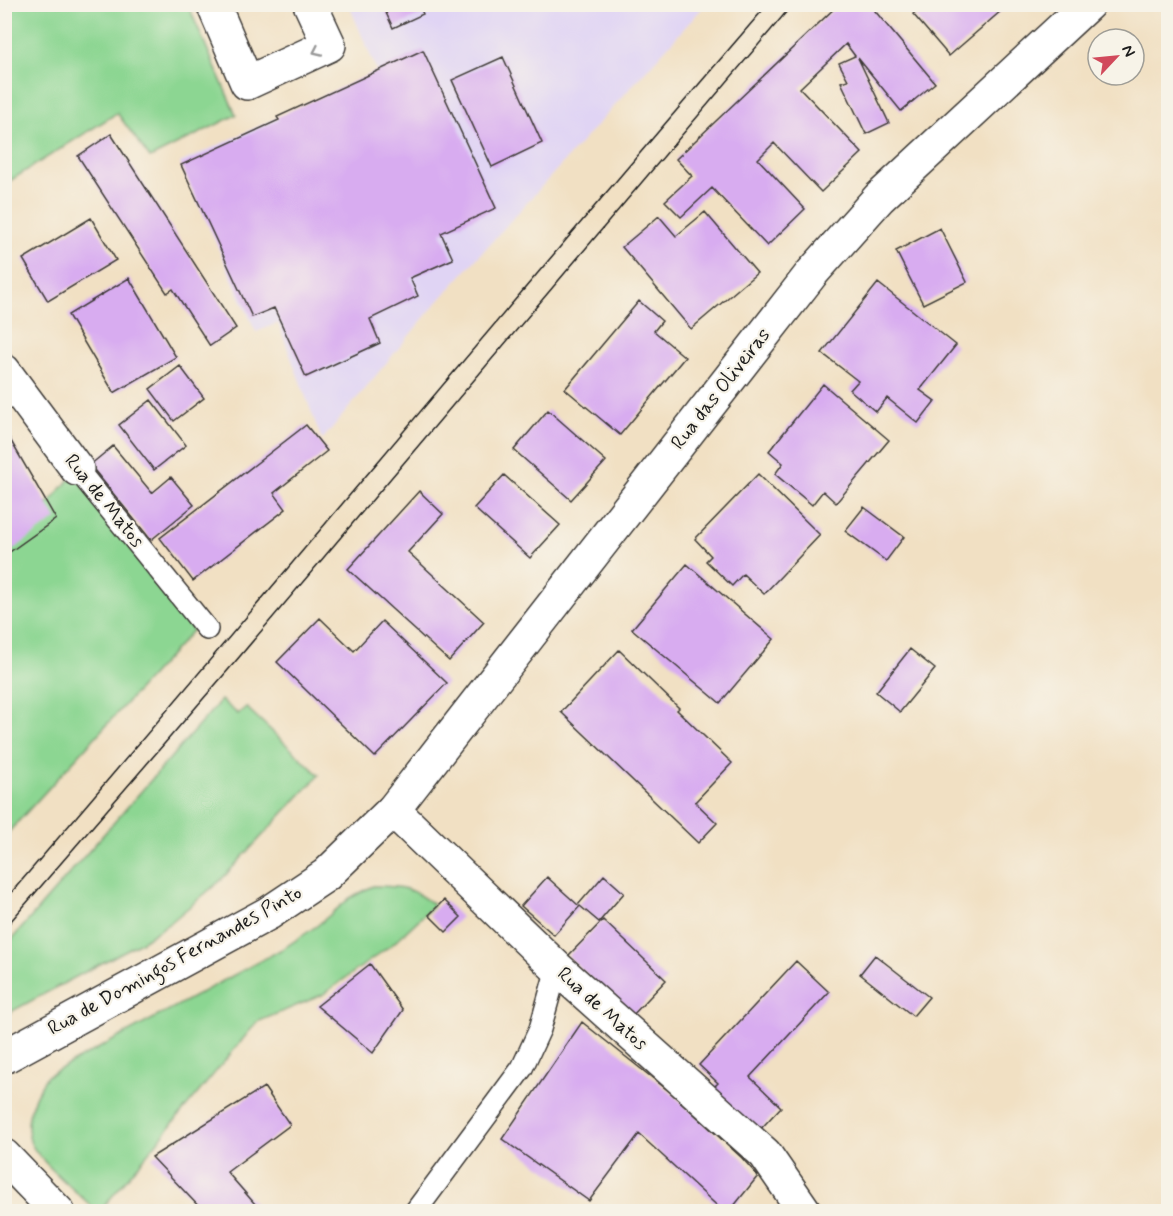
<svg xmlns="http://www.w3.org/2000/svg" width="1173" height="1216" font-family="Mynerve,sans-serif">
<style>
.built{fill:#e0d4f4}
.green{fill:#8cd692;stroke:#547957;stroke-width:1.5}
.building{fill:#d8acf0}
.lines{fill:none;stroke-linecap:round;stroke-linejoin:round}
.service-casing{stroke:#3c3935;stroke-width:24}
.minor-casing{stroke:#3c3935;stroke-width:36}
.secondary-casing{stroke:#3c3935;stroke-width:36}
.service{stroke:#fff;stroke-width:21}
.minor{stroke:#fff;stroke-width:33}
.secondary{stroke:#fff;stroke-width:33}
.tram{stroke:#1c1c1c;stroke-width:1.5}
.oneway{stroke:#999}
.labels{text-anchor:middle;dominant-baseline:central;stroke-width:4.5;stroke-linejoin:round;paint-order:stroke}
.street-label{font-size:20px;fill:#1c1c1c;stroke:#f7f3e8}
</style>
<rect width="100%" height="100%" fill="#f7f3e8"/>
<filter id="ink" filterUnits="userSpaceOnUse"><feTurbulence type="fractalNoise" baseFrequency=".0167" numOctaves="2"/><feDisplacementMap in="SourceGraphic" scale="12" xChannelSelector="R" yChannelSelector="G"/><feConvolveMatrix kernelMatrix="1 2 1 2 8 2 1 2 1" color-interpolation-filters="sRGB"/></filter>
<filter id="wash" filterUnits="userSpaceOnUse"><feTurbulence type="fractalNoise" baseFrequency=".008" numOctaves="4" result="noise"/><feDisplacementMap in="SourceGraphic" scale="24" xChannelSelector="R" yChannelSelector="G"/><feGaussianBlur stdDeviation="1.35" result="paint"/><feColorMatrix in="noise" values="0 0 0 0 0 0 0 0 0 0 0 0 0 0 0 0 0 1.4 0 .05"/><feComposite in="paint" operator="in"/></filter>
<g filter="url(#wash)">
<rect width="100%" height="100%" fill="#f1e0c3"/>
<!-- built -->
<path class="built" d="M 349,5 L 705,5 L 433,307 L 322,440 L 278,323 L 256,332 L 180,163 L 377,71 Z"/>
<!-- green -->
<path class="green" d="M 5,4 L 188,5 L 236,115 L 150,158 L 117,113 L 5,184 Z
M 74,474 L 193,630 L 5,836 L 5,553 Z
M 221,700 L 238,714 L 246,707 L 319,775 L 220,881 L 170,923 L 141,942 L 5,1015 L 5,947 Z
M 373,886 C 403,886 410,887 434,905 L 394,943 L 322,995 L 257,1022 L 100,1211 L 97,1211 C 81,1196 36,1159 30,1141 C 23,1118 35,1094 47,1076 L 284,948 L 318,925 L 350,898 Z"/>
<g id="blocks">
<!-- building -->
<path class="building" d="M 382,4 L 418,4 L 423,14 L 393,28 Z
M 839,4 L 882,4 L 875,11 L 935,83 L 901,111 L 858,58 L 889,123 L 866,134 L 841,82 L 848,80 L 839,63 L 855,56 L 846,44 L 800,88 L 862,153 L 821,192 L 774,143 L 758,159 L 805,209 L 767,246 L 712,188 L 681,217 L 665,201 L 692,176 L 676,159 Z
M 924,4 L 1009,4 L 949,56 L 913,14 Z
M 423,50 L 496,208 L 441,233 L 453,259 L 410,278 L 418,296 L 370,319 L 380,343 L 306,377 L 274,308 L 252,317 L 181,165 L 279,120 L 277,117 Z
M 503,57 L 542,143 L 492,167 L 452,80 Z
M 111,134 L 236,328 L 210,346 L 173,289 L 167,293 L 78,156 Z
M 705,212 L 757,273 L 691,329 L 622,247 L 659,216 L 676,236 Z
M 91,218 L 116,260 L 48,301 L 23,259 Z
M 940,228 L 967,282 L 923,304 L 896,251 Z
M 129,278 L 176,357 L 114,393 L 68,315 Z
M 878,283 L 956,345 L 920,390 L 935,401 L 918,423 L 887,398 L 876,412 L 850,390 L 858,381 L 822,353 Z
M 639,301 L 662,321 L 654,331 L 685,357 L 620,435 L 565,389 Z
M 180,366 L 204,398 L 174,421 L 150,389 Z
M 823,384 L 889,440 L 836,503 L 823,491 L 812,505 L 775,474 L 783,463 L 769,451 Z
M 151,400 L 186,445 L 154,470 L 119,425 Z
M 548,410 L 606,461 L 571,500 L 514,450 Z
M 306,425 L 327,451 L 274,493 L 286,509 L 193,581 L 160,538 Z
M 4,429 L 56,519 L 4,556 Z
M 113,446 L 152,493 L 171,477 L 194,505 L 151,540 L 90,465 Z
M 758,474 L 820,535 L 764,594 L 743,574 L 732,586 L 706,561 L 711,556 L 695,539 Z
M 504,475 L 560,525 L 530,558 L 474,508 Z
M 419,491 L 443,514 L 408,552 L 484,622 L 449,661 L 348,569 Z
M 864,507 L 904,537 L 886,561 L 845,531 Z
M 687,564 L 774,639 L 720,703 L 632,629 Z
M 320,618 L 354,651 L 382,621 L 447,683 L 375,757 L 277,662 Z
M 910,649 L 935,669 L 900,712 L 876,692 Z
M 619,650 L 679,708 L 677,710 L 732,763 L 695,802 L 717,823 L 698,843 L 561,712 Z
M 604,875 L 624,893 L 599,922 L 580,906 L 554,935 L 521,906 L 547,877 L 578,905 Z
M 444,900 L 461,917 L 446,932 L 429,915 Z
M 603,920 L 666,980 L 631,1017 L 568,956 Z
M 875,955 L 929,997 L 913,1016 L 860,974 Z
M 796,961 L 829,992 L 750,1077 L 781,1107 L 756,1134 L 710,1091 L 718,1083 L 699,1065 Z
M 370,964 L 403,1010 L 373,1053 L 317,1006 Z
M 582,1022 L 670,1092 L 742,1158 L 758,1176 L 729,1212 L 724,1212 L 639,1134 L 589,1201 L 502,1139 Z
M 264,1087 L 290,1125 L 227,1172 L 262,1212 L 204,1212 L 152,1157 Z"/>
</g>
</g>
<g filter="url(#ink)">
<use href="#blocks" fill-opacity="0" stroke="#3c3935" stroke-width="1.5"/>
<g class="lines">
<!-- service casing -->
<g class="service-casing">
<path id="service" d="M 77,469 L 207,629
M 415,1212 L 522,1068 L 540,1029 L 557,968"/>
</g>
<!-- minor casing -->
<g class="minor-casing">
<path id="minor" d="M 213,4 L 247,83 L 329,45 L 310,4
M 4,371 L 77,469
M 393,810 L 557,968 L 765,1154 L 805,1212"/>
</g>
<!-- secondary casing -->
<g class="secondary-casing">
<path id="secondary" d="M 4,1057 L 269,913 L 326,875 L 393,810 L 812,273 L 879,198 L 1088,4
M 4,1156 L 58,1212"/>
</g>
<!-- service -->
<use href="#service" class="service"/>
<!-- minor -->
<use href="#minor" class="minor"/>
<!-- secondary -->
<use href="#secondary" class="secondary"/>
<!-- tram -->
<path class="tram" d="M 4,901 C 261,603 511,301 768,4
M 4,929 L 235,662 L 793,4"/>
</g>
<!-- one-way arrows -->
<defs><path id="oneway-chevron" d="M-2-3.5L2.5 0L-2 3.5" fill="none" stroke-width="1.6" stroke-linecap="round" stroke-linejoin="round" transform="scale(1.5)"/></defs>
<use class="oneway" href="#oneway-chevron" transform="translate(317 51) rotate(155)"/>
</g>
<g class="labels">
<!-- street labels -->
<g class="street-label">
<text transform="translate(721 389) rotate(-52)">Rua das Oliveiras</text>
<text transform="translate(104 501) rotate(51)">Rua de Matos</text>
<text transform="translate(175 961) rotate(-29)">Rua de Domingos Fernandes Pinto</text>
<text transform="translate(602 1009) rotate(42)">Rua de Matos</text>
</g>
</g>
<!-- margin -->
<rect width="1173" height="1216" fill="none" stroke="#f7f3e8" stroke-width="24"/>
<!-- north arrow -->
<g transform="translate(1116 57) rotate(64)"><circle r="28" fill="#f7f3e8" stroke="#9f9d96" stroke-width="1.5"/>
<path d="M0-4.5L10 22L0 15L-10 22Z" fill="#d1495b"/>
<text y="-9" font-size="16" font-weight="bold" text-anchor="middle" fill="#1c1c1c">N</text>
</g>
</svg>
